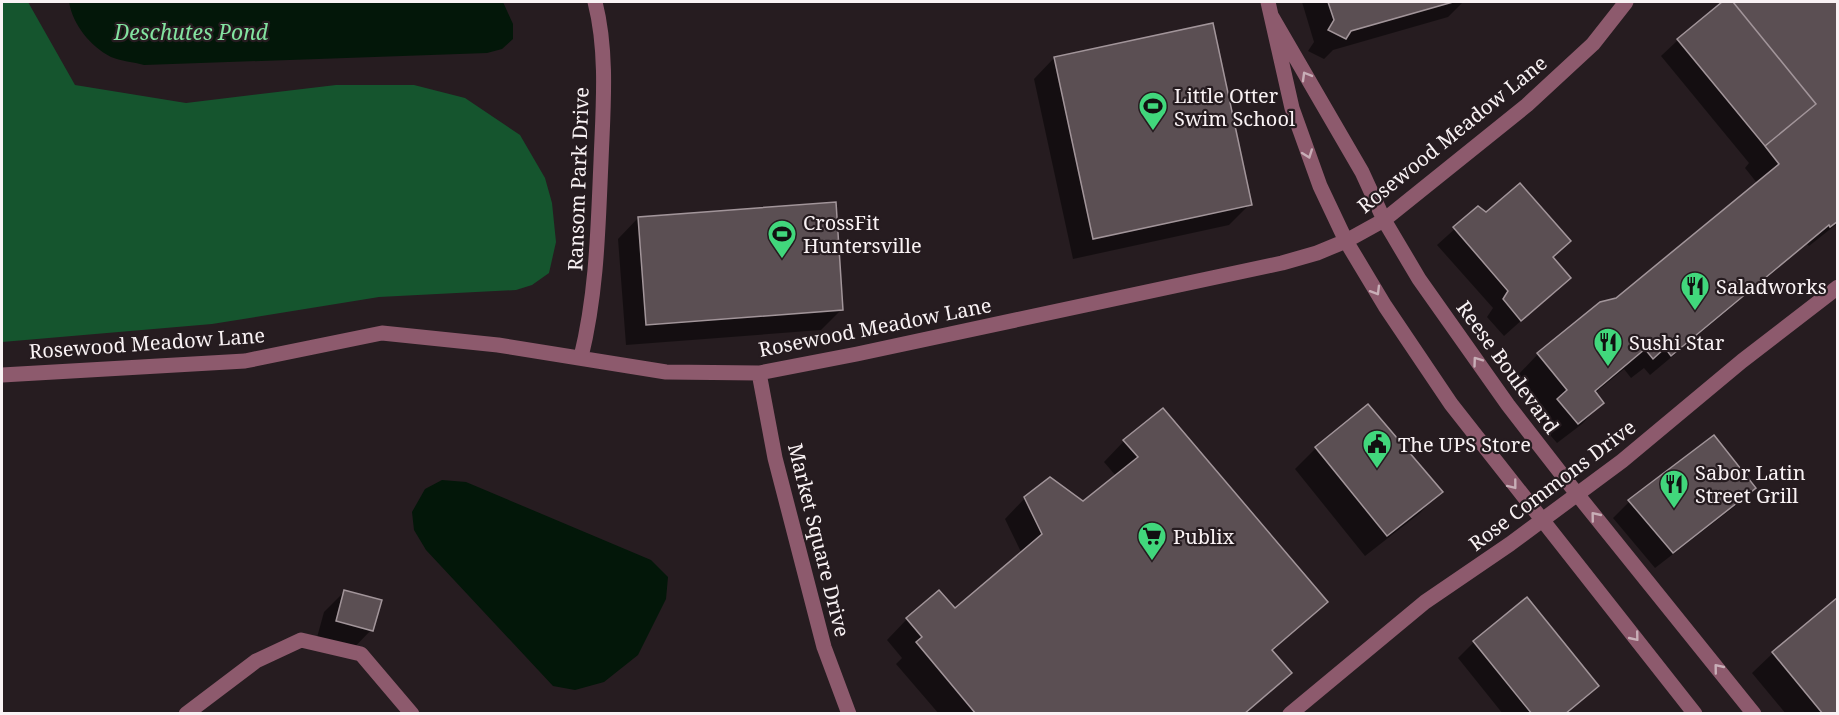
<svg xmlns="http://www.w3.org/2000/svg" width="1839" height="715" font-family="'Noto Serif',serif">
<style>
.green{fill:#15552e}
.water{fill:#031709}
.shadow{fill:#0007}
.building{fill:#5b4f53;stroke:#a2959a;stroke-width:1.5}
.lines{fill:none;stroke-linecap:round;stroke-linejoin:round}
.minor{stroke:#8d5a6d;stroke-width:15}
.oneway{stroke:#c8aeb7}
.labels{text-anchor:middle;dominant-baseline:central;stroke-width:4.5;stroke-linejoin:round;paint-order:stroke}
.poi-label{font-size:20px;fill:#f9f2f4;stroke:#261c20;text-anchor:start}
.street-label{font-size:20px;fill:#f9f2f4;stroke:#261c20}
.water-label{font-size:21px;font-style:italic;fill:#83e3a0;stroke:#261c20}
</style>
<rect width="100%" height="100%" fill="#261c20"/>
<!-- green -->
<path class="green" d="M 2,2 L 28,2 L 75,85 L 186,103 L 336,85 L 414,85 L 465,98 L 520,135 L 545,178 L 552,203 L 556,242 L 549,273 L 532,285 L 516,290 L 379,297 L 212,324 L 2,342 Z"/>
<!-- water -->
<path class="water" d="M 69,2 L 503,2 L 513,24 L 513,39 L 502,49 L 487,53 L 144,65 C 134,62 120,61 111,57 C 90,46 73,25 69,2 Z
M 442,480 L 466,482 L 651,560 L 668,577 L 666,599 L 638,655 L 604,682 L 575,690 L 553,686 L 426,550 L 414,530 L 412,512 L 425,489 Z"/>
<!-- shadow -->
<path class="shadow" d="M 1302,2 L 1463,2 L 1448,17 L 1333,50 L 1324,59 L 1308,51 L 1314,42 Z
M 1724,2 L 1838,2 L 1838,223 L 1809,246 L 1807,244 L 1650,375 L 1644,368 L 1631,378 L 1624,369 L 1595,393 L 1602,403 L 1582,424 L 1557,443 L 1537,420 L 1547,411 L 1518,375 L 1538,354 L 1617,299 L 1757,183 L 1745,168 L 1749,163 L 1661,56 L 1678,40 Z
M 1054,58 L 1250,204 L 1229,225 L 1073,259 L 1034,79 Z
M 1478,208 L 1486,214 L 1569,241 L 1552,258 L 1569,278 L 1504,336 L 1487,317 L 1493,308 L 1437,245 Z
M 638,218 L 842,309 L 821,330 L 626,345 L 618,239 Z
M 1368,406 L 1440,492 L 1420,513 L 1365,556 L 1295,469 L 1316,448 Z
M 1163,410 L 1326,602 L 1272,651 L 1290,673 L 1245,714 L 939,714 L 896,664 L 902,658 L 887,640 L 907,619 L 955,610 L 1022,554 L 1005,519 L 1025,498 L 1083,502 L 1116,476 L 1104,462 L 1124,441 Z
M 1714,437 L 1754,488 L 1738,504 L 1655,568 L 1613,518 L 1629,502 Z
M 345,591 L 371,630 L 351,651 L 316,641 L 324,612 Z
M 1474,642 L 1597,685 L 1567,714 L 1503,714 L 1458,658 Z
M 1773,653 L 1838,714 L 1786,714 L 1752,673 Z"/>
<!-- building -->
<path class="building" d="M 1328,2 L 1453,2 L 1351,31 L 1346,39 L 1328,30 L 1334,20 Z
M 1722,2 L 1733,2 L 1816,104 L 1765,146 L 1677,39 Z
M 1733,2 L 1838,2 L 1838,221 L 1830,227 L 1829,225 L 1671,356 L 1665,348 L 1653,359 L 1645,349 L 1595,391 L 1604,403 L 1578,424 L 1557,399 L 1567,390 L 1537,353 L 1600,302 L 1616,298 L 1779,164 L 1765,146 L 1816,104 Z
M 1213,23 L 1252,205 L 1093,239 L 1054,57 Z
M 1520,183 L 1571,241 L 1553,257 L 1571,278 L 1521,321 L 1503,299 L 1508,291 L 1453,227 L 1478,206 L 1486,212 Z
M 836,202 L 843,310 L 646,325 L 638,217 Z
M 1368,404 L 1443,492 L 1387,536 L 1315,447 Z
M 1163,408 L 1328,602 L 1272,650 L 1292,673 L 1244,714 L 976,714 L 916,642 L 922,637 L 906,618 L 939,590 L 955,608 L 1042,534 L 1024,497 L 1050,477 L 1083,501 L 1138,457 L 1123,440 Z
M 1714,435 L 1756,488 L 1673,553 L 1628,500 Z
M 344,590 L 382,600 L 373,631 L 336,621 Z
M 1527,597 L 1599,686 L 1565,714 L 1532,714 L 1473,641 Z
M 1838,597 L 1838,714 L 1823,714 L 1772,652 Z"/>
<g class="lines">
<!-- minor -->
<path class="minor" d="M 1268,2 L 1292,108 L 1320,186 L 1346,241 L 1385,306 L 1451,404 L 1695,714
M 1272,17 L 1362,172 L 1384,220 L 1419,279 L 1508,405 L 1577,494 L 1754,714
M 581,357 C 597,292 598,228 601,161 C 603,109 608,53 595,2
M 759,373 L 775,458 L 824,647 L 849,714
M 2,375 L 245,361 L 382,333 L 498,345 L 666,372 L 759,373 L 857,354 L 1282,263 L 1317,253 L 1346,241 L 1384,220 L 1527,105 L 1593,44 L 1626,2
M 186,714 L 256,661 L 301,640 L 361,654 L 412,714
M 1290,714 L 1425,602 L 1510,544 L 1622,461 L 1742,361 L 1838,287"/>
</g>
<!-- one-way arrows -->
<defs><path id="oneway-chevron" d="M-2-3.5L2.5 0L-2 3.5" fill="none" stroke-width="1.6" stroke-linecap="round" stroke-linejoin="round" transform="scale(1.5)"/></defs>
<g class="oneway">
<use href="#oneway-chevron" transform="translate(1306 76) rotate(-120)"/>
<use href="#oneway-chevron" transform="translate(1308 154) rotate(70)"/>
<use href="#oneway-chevron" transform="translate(1376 291) rotate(59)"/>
<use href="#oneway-chevron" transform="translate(1477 361) rotate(-126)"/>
<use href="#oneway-chevron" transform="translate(1513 485) rotate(52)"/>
<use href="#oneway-chevron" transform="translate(1595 516) rotate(-129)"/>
<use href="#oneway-chevron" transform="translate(1635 637) rotate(51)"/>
<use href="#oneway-chevron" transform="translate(1718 668) rotate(-129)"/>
</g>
<!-- icons -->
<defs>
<g id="stadium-pin" transform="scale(1.5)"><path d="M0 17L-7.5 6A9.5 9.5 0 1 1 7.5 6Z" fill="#41d77c" stroke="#261c20"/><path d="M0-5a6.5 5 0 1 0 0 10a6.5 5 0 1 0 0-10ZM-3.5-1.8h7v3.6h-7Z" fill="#111"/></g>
<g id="restaurant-pin" transform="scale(1.5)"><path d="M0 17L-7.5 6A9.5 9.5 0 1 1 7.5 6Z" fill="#41d77c" stroke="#261c20"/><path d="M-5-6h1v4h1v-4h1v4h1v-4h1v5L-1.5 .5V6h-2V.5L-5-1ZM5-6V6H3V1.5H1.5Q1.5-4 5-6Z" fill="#111"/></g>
<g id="civic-pin" transform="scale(1.5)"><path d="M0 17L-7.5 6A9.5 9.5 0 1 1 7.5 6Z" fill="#41d77c" stroke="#261c20"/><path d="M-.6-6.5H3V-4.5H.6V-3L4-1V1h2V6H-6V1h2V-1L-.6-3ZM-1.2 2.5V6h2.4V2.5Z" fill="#111"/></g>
<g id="supermarket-pin" transform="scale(1.5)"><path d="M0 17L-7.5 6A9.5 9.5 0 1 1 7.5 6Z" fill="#41d77c" stroke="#261c20"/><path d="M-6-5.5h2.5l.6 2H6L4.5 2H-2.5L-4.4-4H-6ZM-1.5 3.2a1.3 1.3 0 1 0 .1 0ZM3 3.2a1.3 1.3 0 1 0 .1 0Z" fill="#111"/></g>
</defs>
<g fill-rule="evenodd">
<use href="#stadium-pin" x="1153" y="106"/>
<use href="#stadium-pin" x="782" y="234"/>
<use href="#restaurant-pin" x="1695" y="286"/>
<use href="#restaurant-pin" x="1608" y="342"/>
<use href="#civic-pin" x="1377" y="444"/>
<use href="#restaurant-pin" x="1674" y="484"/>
<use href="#supermarket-pin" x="1152" y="536"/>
</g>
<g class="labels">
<!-- poi labels -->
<g class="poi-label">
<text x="1174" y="95">Little Otter<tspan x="1174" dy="23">Swim School</tspan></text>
<text x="803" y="222">CrossFit<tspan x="803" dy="23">Huntersville</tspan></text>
<text x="1716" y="286">Saladworks</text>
<text x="1629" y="342">Sushi Star</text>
<text x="1398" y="444">The UPS Store</text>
<text x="1695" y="472">Sabor Latin<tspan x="1695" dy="23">Street Grill</tspan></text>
<text x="1173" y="536">Publix</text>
</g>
<!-- street labels -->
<g class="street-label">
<text transform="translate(1452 134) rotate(-39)">Rosewood Meadow Lane</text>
<text transform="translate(578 179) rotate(-88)">Ransom Park Drive</text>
<text transform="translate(875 327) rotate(-11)">Rosewood Meadow Lane</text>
<text transform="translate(147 343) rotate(-4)">Rosewood Meadow Lane</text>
<text transform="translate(1508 367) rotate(54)">Reese Boulevard</text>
<text transform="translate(1552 485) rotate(-37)">Rose Commons Drive</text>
<text transform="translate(819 540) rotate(76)">Market Square Drive</text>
</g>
<!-- water labels -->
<g class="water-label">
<text x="191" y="32">Deschutes Pond</text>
</g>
</g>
<!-- border -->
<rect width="1839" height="715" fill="none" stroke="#f9f2f4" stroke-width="6"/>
</svg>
